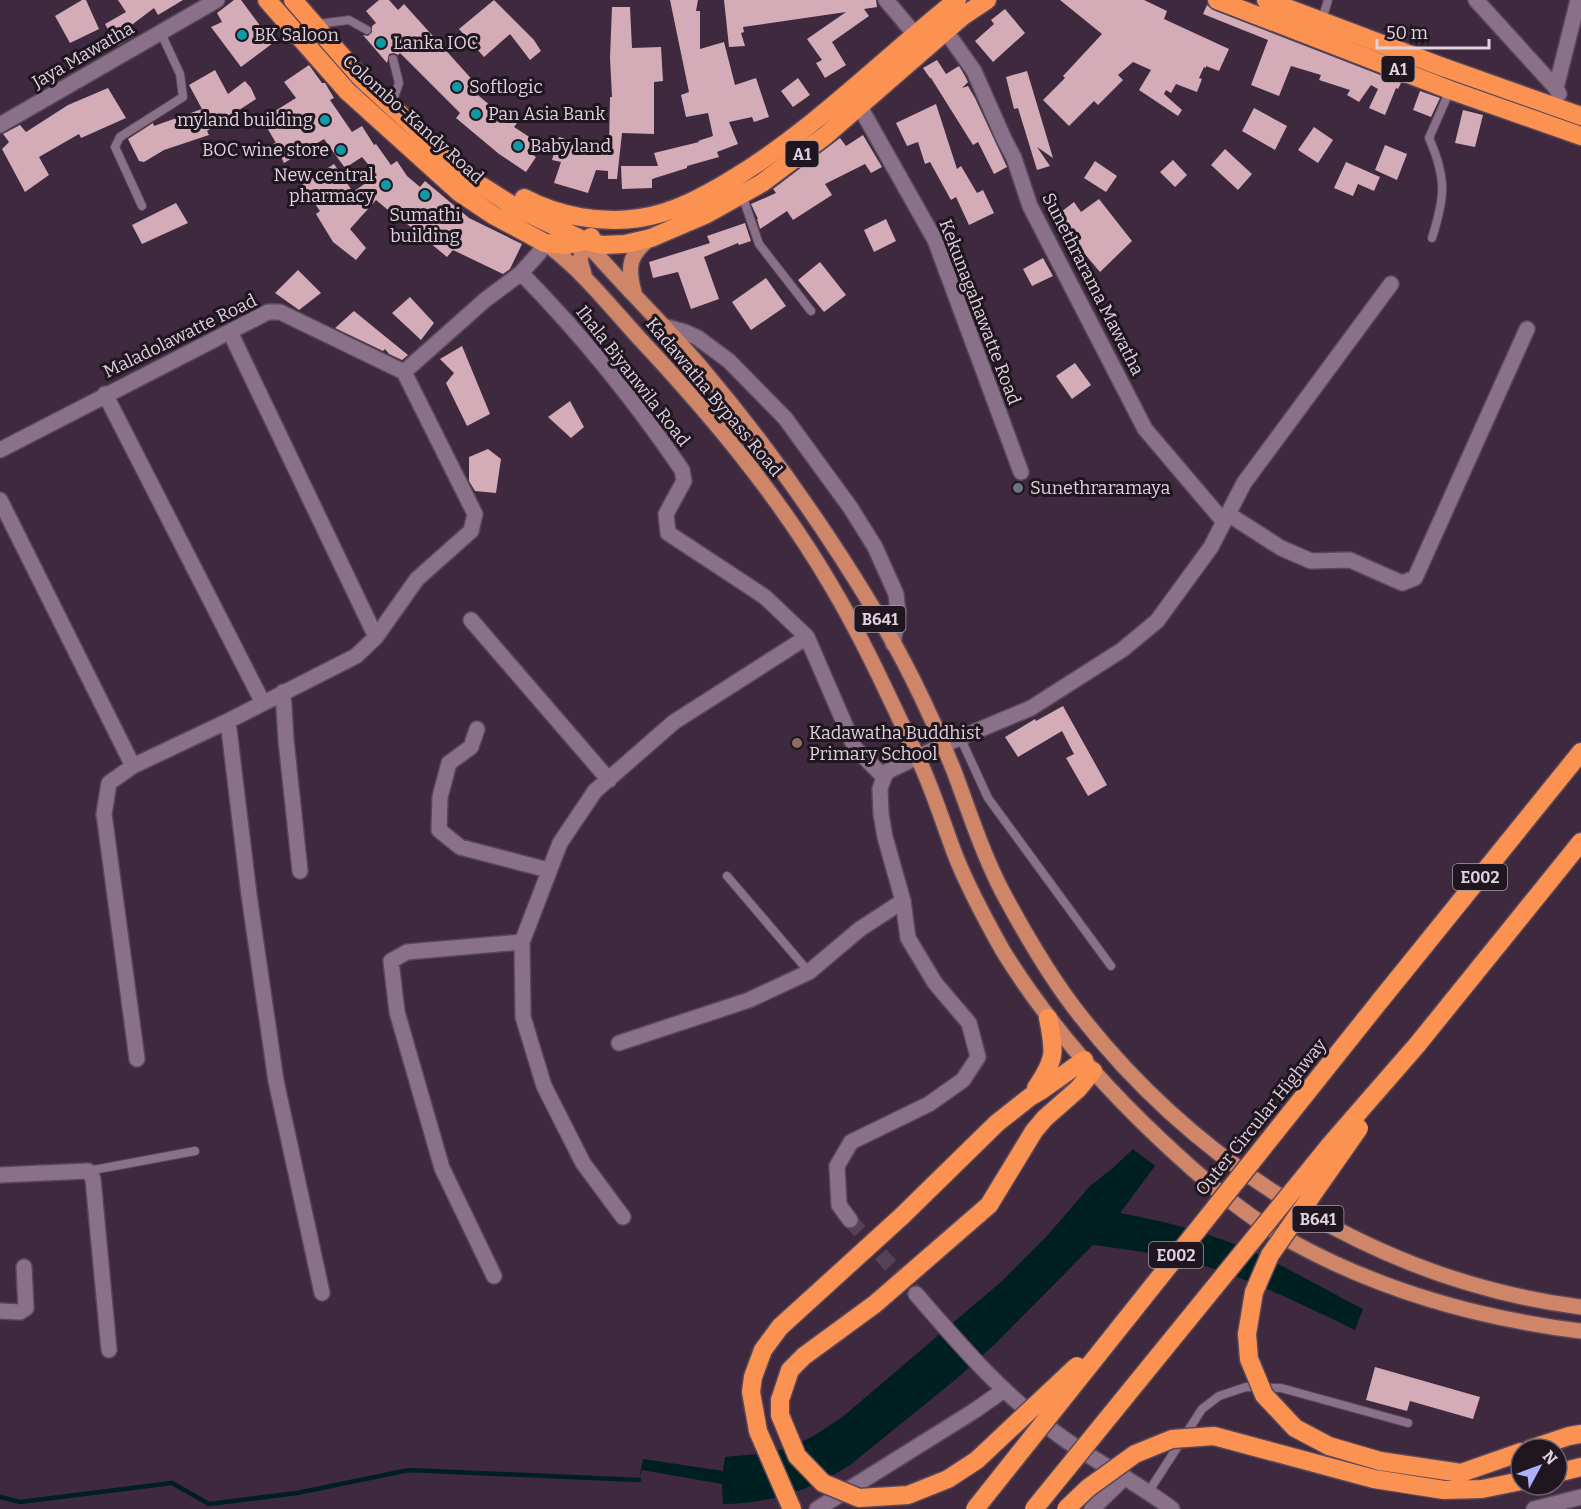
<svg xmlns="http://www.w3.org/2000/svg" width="1581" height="1509" font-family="Bitter,serif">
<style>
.water{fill:#001f21}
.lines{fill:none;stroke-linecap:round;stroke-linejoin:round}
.stream{stroke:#001f21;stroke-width:4.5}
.building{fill:#d3acb7}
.secondary-tunnel{stroke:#564256;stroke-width:15;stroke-dasharray:15 8;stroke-linecap:butt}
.lane-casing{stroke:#584759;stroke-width:10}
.street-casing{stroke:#584759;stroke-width:18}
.secondary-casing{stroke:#584759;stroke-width:18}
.primary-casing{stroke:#584759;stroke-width:18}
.highway-casing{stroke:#584759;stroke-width:21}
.lane{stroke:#8a7189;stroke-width:8}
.street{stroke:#8a7189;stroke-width:15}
.secondary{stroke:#8a7189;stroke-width:15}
.primary{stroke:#ce8568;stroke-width:15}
.highway{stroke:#fc9252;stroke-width:18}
.highway-bridge-casing{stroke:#584759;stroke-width:21;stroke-linecap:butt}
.highway-bridge{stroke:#fc9252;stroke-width:18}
.culture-dot{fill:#0f9aa8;stroke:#1f161f;stroke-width:2}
.worship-dot{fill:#6b7280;stroke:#1f161f;stroke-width:2}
.education-dot{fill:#8d6e63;stroke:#1f161f;stroke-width:2}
.labels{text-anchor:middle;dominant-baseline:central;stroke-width:6;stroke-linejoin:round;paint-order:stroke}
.shield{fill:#1f161f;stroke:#a599a5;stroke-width:1.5}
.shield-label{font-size:16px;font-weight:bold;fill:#dfd1de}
.poi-label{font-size:18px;fill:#dfd1de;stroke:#1f161f;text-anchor:start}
.street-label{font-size:18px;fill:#dfd1de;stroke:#1f161f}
</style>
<rect width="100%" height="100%" fill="#3e293e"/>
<!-- water -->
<path class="water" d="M 1133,1149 L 1155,1166 L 1120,1213 C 1150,1219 1180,1225 1209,1235 C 1263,1252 1312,1283 1363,1309 L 1355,1330 C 1305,1306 1255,1281 1202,1265 C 1167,1254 1130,1250 1093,1245 L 994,1345 L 955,1380 L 850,1465 C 808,1491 773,1503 723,1504 L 722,1484 L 642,1470 L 639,1480 L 643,1459 L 723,1471 L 725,1457 C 742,1455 760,1455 776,1451 C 803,1445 825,1429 846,1414 L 1002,1281 L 1047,1236 L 1090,1186 L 1114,1167 Z"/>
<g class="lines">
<!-- stream -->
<path class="stream" d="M 0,1497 L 20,1502 L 172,1483 L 209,1504 L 297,1493 L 409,1470 L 639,1480"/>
</g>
<!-- building -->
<path class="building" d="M 82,0 L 86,0 L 99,29 L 70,43 L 55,16 Z
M 118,0 L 183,0 L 158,15 L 154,8 L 129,27 L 134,36 L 117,46 L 105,24 L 126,12 Z
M 234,0 L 241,0 L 273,43 L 241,67 L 211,27 L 222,22 L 217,13 Z
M 379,0 L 389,0 L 398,10 L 404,4 L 477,85 L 472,90 L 499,113 L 502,108 L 517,123 L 514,127 L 534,140 L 527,151 L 536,157 L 526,172 L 499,154 L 456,118 L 460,113 L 400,53 L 398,55 L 394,53 L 389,54 L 387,63 L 363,35 L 368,36 L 372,32 L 372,26 L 376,23 L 366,11 Z
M 494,0 L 534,40 L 541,51 L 530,60 L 510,34 L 484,57 L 459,29 Z
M 670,0 L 698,0 L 696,11 L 700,11 L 700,49 L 724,42 L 735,85 L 756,78 L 769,117 L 754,122 L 752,117 L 729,122 L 738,144 L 717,152 L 719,157 L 687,166 L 687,168 L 652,179 L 652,188 L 622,189 L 621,166 L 658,166 L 654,153 L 699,142 L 698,141 L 713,136 L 708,113 L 686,117 L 681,95 L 689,92 Z
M 724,0 L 876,0 L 877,7 L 864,9 L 869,16 L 832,42 L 846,65 L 825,78 L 816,63 L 822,60 L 807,39 L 846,12 L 743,27 L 744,32 L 741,33 L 745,46 L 729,47 Z
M 1060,0 L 1144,0 L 1167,11 L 1164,19 L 1229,49 L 1219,71 L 1206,66 L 1206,68 L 1204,67 L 1199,78 L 1202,79 L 1197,92 L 1176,84 L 1171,93 L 1166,90 L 1164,94 L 1182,110 L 1178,116 L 1139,90 L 1151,70 L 1133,62 L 1118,75 L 1123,80 L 1098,105 L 1094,101 L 1069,126 L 1043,100 L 1065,78 L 1063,76 L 1102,34 Z
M 1207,5 L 1213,10 L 1401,83 L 1398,89 L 1396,88 L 1385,115 L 1369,108 L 1378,89 L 1371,85 L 1359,102 L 1347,95 L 1350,90 L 1319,80 L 1321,75 L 1291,66 L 1279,96 L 1251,85 L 1268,40 L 1203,14 Z
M 612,7 L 630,7 L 632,48 L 661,47 L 663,81 L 654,82 L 654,134 L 622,133 L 617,179 L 608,179 L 608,171 L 596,170 L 588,193 L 554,183 L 561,162 L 552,160 L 559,137 L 601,150 L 601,146 L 609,147 L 610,97 L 612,97 L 610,58 Z
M 1005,9 L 1025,33 L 993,62 L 975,41 L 994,24 L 991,20 Z
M 937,60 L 946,74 L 959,66 L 965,76 L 968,82 L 962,88 L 968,86 L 975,98 L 1007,167 L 994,174 L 978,142 L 973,145 L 931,78 L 930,78 L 923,68 Z
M 309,65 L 322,83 L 325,83 L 334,98 L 330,100 L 352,132 L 362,126 L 374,145 L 376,144 L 391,165 L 397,161 L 407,176 L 420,187 L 425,181 L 469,218 L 522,244 L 510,269 L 503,274 L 453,250 L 447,257 L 389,209 L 388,210 L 376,200 L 350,229 L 366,248 L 356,260 L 333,242 L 316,214 L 320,211 L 302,185 L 334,164 L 353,192 L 377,175 L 362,157 L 345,168 L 324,139 L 284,163 L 274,143 L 276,143 L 262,119 L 296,98 L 284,82 Z
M 215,70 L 228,94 L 245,81 L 251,88 L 256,99 L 207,131 L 209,135 L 164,150 L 144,162 L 139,161 L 128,139 L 153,123 L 154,126 L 202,109 L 189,85 Z
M 1027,71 L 1053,158 L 1037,147 L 1050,166 L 1037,170 L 1018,108 L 1014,109 L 1006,77 Z
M 798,78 L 810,95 L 793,107 L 781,91 Z
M 108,88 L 126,118 L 81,138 L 79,134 L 39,157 L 49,175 L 25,192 L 2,149 L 9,142 L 3,134 L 20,125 L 26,132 L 68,105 Z
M 1420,91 L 1440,98 L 1431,117 L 1413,110 Z
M 936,104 L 957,169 L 961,166 L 977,193 L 983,190 L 994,213 L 969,225 L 956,197 L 951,200 L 930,162 L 925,164 L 918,142 L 907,146 L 896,123 Z
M 1254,108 L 1287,126 L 1275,150 L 1242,131 Z
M 1463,110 L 1483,115 L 1475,147 L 1455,143 Z
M 1314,127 L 1333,140 L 1318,163 L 1298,150 Z
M 863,135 L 882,167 L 871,173 L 865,164 L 825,184 L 832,195 L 793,220 L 787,211 L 760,229 L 757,219 L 758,219 L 751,204 L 776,193 L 773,189 L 840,138 L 846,146 Z
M 1385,145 L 1407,154 L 1397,180 L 1375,170 Z
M 1225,149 L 1252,174 L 1238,190 L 1211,165 Z
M 1173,160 L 1187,175 L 1175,187 L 1160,172 Z
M 1095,161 L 1117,176 L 1106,192 L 1084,178 Z
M 1346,162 L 1380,177 L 1374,191 L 1358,184 L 1353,196 L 1334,188 Z
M 1099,199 L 1132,241 L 1100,272 L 1067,233 L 1069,232 L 1057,215 L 1074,202 L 1081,212 Z
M 176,203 L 188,223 L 142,244 L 132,225 Z
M 886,219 L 896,241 L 874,252 L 864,230 Z
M 745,223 L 751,241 L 739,245 L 738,243 L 704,257 L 719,299 L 691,309 L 678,272 L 653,278 L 649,262 L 710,243 L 707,236 Z
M 1043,258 L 1053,276 L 1032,286 L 1023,269 Z
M 820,262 L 846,295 L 824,312 L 798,280 Z
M 298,270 L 321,293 L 299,310 L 275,293 Z
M 766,278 L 786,306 L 751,330 L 732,302 Z
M 410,297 L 434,323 L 421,340 L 392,313 Z
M 354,311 L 376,329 L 408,355 L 402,360 L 389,354 L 385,349 L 383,351 L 335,328 Z
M 462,346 L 490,414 L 467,426 L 446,383 L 454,373 L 440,359 Z
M 1075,363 L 1091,385 L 1072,399 L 1056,376 Z
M 570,401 L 584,427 L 571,438 L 548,417 Z
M 488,449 L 501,459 L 496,493 L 475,491 L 469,481 L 469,457 Z
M 1063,706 L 1107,785 L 1088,796 L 1066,758 L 1074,754 L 1062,731 L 1018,757 L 1005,737 L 1035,719 L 1036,721 Z
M 1375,1367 L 1480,1397 L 1473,1419 L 1410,1401 L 1407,1411 L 1366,1400 Z"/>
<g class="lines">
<!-- secondary-tunnel -->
<path class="secondary-tunnel" d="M 850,1220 L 916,1294"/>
<!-- lane casing -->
<g class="lane-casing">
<path id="lane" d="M 1322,20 L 1328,0
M 317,24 L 349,20 L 367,30
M 391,106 L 399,83 L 393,59
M 742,195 L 759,244 L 811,311
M 142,206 L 115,147 L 120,137 L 183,97 L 180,74 L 161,33
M 1432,238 C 1445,197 1447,179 1429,138 L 1450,90
M 960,737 L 988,798 L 1111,966
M 727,876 L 809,972
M 88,1171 L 195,1151
M 1149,1491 L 1202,1409 L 1219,1396 L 1246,1387 L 1281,1388 L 1408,1423"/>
</g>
<!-- street casing -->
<g class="street-casing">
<path id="street" d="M 1476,0 L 1556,88
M 940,23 L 974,71 L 1004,139 L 1014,158 L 1030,206 L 1145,429 L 1224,522
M 1559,94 L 1556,88 L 1578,0
M 860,107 L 935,240 L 1021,472
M 0,125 L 217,0
M 545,243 L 539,253 L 521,273 C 579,332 635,401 682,470 L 684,481 L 666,514 L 668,533 L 765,597 L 807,637 L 855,748 L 884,777
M 663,326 L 685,332 L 698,338 L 729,361 L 785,418 L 850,507 L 875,547 L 896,594 L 898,612 L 893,644
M 230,332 L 376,637
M 105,394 L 263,703
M 0,450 L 268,312 L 280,312 L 404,372 L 485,300 L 521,273
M 0,500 L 133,766
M 1228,514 L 1281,548 L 1311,561 L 1350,560 L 1402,583 L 1415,578 L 1527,329
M 471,620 L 609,780
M 283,692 L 286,740 L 300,871
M 228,721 L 249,895 L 276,1081 L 322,1293
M 477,729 L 471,747 L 449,763 L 440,797 L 439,830 L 460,847 L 548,870
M 943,745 L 1031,708 L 1122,650 L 1157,621 L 1211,547 L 1244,483 L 1391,284
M 619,1043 L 749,1000 L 809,972 L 860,929 L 903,901
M 137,1059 L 104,814 L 109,783 L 133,766 L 228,721 L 356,656 L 376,637 L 417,579 L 471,531 L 475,514 L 404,372
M 0,1175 L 88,1171 L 93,1179 L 109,1350
M 623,1217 L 583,1163 L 544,1086 L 523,1017 L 522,942 L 560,843 L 595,791 L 674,722 L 807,637
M 494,1276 L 442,1168 L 397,1012 L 391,961 L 407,952 L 522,942
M 0,1311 L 20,1312 L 26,1308 L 24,1267
M 817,1509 L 974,1411 L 1004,1390
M 1092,1509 L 1125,1477
M 1534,1509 L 1581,1497"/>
</g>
<!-- secondary casing -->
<g class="secondary-casing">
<path id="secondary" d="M 886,0 L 923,44
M 850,1220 L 839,1205 L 837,1166 L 851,1142 L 929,1104 L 963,1080 L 978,1057 L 969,1023 L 935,983 L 908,938 L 903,901 L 885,837 L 881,814 L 880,789 L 884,777 L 888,771 L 943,745
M 916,1294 C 959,1344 1002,1394 1056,1433 C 1093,1461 1135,1481 1172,1509"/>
</g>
<!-- primary casing -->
<g class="primary-casing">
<path id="primary" d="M 545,243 C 581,269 609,305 639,338 C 711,415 779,496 832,587 C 864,641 890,699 917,756 C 932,787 942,820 954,852 C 967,886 985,919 1003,951 C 1050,1027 1110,1094 1176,1154 C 1213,1188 1251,1220 1296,1244 C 1383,1291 1483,1319 1581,1331
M 585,278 L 580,260 L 585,241 C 623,286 666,326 704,371 C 768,447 825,528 876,613 C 907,663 932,717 954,771 C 969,811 982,852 1002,891 C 1025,934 1049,976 1079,1014 C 1201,1170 1384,1282 1581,1307
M 634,292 C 627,267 629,254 651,238"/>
</g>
<!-- highway casing -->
<g class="highway-casing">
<path id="highway" d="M 267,0 L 347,91 L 460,193 L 493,215 L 545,243 L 567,245 L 585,241 L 591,237
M 293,0 L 361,78 L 469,178 L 515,207 L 585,241 L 603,245 L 625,244 L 651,238 L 707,214 L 762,183 L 825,136 L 963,16 L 987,0
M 1217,0 L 1450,90 L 1581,136
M 1266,0 L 1440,66 L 1581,116
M 524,198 C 558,216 601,224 640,218 C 674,213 707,195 736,177 C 817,127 883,59 957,0
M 1379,1002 L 1581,752
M 1417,1045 L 1581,842
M 1036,1088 C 1056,1059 1055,1052 1048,1018
M 780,1400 L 790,1370 L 804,1356 L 875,1304 L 989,1205 L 1034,1131 L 1045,1118 L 1078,1089 L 1093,1071
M 1530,1449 L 1569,1436 L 1581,1434
M 1380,1461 L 1461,1473 L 1521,1452
M 1557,1473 L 1581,1467
M 1374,1479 L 1444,1490 L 1482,1489 L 1521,1481
M 792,1509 L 758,1431 L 751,1392 L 753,1377 L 763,1350 L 780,1327 L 902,1216 L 997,1123 L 1030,1097 L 1042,1090 L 1084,1060"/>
</g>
<!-- lane -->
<use href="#lane" class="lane"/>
<!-- street -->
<use href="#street" class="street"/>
<!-- secondary -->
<use href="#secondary" class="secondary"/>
<!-- primary -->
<use href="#primary" class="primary"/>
<!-- highway -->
<use href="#highway" class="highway"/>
<!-- highway-bridge casing -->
<g class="highway-bridge-casing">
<path id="highway-bridge" d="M 1359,1128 L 1270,1255 L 1254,1292 L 1247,1334 L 1249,1359 L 1264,1395 L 1295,1428 L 1329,1446 L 1380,1461
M 780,1400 L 780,1415 L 797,1456 L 823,1483 L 859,1498 L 908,1495 L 948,1479 L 977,1460 L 1077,1366
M 975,1509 L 1379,1002
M 1034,1509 L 1330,1145 L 1417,1045
M 1066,1509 L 1088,1488 L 1135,1454 L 1172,1439 L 1214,1436 L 1374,1479"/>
</g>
<!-- highway-bridge -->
<use href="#highway-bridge" class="highway-bridge"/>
</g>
<!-- markers -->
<g class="culture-dot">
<circle cx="242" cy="35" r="6"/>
<circle cx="381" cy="43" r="6"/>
<circle cx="457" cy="87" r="6"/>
<circle cx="476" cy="114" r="6"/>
<circle cx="325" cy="120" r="6"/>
<circle cx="518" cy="146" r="6"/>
<circle cx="341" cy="150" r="6"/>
<circle cx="386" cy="185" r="6"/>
<circle cx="425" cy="195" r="6"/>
</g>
<circle class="worship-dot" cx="1018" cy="488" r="6"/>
<circle class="education-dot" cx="797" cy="743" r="6"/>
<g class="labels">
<!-- shield labels -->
<g class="shield">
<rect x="1381.5" y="56" width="33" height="26" rx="4.5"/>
<rect x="785.5" y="141" width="33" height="26" rx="4.5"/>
<rect x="854.5" y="606" width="51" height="26" rx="4.5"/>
<rect x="1453" y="864" width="54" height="26" rx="4.5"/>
<rect x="1292.5" y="1206" width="51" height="26" rx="4.5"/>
<rect x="1149" y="1242" width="54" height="26" rx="4.5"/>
</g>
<g class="shield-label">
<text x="1398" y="69">A1</text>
<text x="802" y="154">A1</text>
<text x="880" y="619">B641</text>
<text x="1480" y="877">E002</text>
<text x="1318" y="1219">B641</text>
<text x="1176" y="1255">E002</text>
</g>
<!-- poi labels -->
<g class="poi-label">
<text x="254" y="35">BK Saloon</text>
<text x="393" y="43">Lanka IOC</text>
<text x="469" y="87">Softlogic</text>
<text x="488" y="114">Pan Asia Bank</text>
<text x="313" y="120" text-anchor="end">myland building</text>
<text x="530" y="146">Baby land</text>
<text x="329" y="150" text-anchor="end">BOC wine store</text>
<text x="374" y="175" text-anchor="end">New central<tspan x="374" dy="21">pharmacy</tspan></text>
<text x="425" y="215" text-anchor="middle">Sumathi<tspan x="425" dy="21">building</tspan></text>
<text x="1030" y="488">Sunethraramaya</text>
<text x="809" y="733">Kadawatha Buddhist<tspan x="809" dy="21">Primary School</tspan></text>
</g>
<!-- street labels -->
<g class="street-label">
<text transform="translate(83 55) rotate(-30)">Jaya Mawatha</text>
<text transform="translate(413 119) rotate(42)">Colombo-Kandy Road</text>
<text transform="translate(1093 284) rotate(63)">Sunethrarama Mawatha</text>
<text transform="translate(980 312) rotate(69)">Kekunagahawatte Road</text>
<text transform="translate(180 336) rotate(-26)">Maladolawatte Road</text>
<text transform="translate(633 376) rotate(52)">Ihala Biyanwila Road</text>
<text transform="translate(714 397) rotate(50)">Kadawatha Bypass Road</text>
<text transform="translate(1261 1117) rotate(-51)">Outer Circular Highway</text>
</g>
</g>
<!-- north arrow -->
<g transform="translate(1539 1467) rotate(49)"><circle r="28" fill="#1f161f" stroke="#6c616b" stroke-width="1.5"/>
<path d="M0-4.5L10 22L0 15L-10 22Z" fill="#adaffb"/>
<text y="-9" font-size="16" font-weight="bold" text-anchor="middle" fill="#dfd1de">N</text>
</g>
<!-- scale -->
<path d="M1377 39v9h112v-9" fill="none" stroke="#dfd1de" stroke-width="3"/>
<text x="1386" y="39" font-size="18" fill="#dfd1de" stroke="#1f161f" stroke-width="4.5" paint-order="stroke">50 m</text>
</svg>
